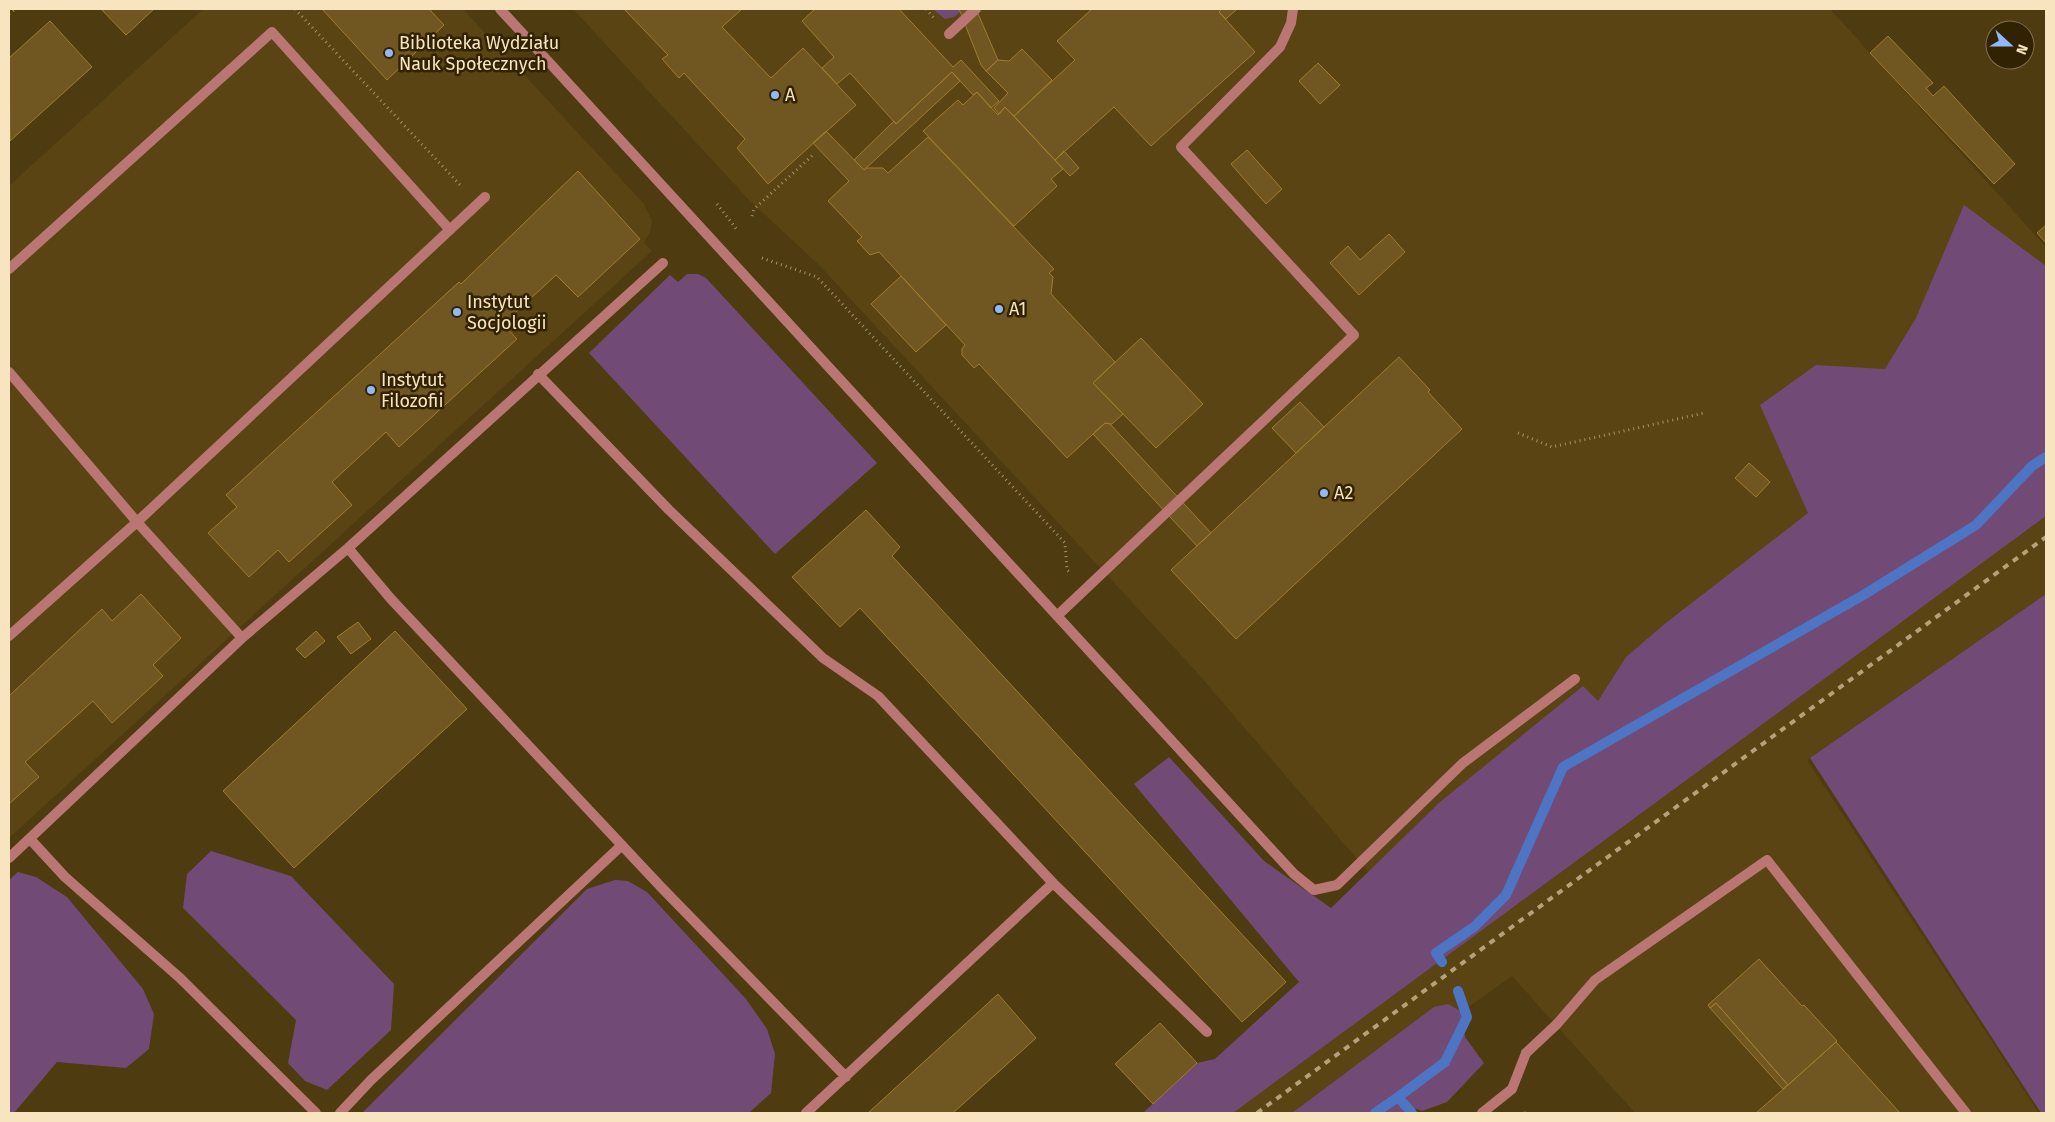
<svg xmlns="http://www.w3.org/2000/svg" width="2055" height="1122" font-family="'Fira Sans',sans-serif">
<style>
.built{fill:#5a4414}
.green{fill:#714a76}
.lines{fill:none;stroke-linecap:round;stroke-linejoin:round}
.stream{stroke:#4e75c3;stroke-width:10}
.building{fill:#705722;stroke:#a17c2c}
.path{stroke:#a5926a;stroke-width:3;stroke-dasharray:1 4;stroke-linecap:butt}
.lane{stroke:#b97673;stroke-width:10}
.street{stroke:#b97673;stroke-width:10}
.rail{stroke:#b5a27a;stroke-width:4;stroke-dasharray:6 6;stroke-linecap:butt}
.poi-dot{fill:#93b7fd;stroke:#312201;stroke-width:2}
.labels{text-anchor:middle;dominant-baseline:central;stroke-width:5;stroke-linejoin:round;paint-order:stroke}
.poi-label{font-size:18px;fill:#f8e4bf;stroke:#312201;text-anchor:start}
</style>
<rect width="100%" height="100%" fill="#4e3b10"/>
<!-- built -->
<path class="built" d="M 203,9 L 463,9 L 644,204 L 652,221 L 650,232 L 644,243 L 652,251 L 9,838 L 9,186 Z
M 573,9 L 1830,9 L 2046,247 L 2046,594 L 1807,760 L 2039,1113 L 1635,1113 L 1512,976 L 1320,1113 L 1197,1113 L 1419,931 L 1194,669 L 819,265 L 749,200 Z"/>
<!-- green -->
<path class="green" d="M 933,9 L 964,9 L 954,17 L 945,19 Z
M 1964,205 L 2046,266 L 2046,516 L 1233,1113 L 1143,1113 L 1197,1063 L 1215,1059 L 1299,982 L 1134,784 L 1169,757 L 1264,861 L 1331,908 L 1440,802 L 1583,686 L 1598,701 L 1626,657 L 1667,622 L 1808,513 L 1760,405 L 1816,365 L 1885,369 L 1916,318 Z
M 687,274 L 698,274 L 706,278 L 877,463 L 775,554 L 589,353 L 670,275 L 678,282 Z
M 2046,594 L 2046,1113 L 2041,1113 L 1810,758 Z
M 211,851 L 291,876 L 394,984 L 391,1030 L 327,1090 L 305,1081 L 288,1063 L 296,1020 L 183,908 L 187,874 Z
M 18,872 L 36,877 L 67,897 L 143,989 L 154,1014 L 149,1049 L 126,1068 L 57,1062 L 14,1113 L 9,1113 L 9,880 Z
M 615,880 L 628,881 L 647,892 L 746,999 L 767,1029 L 775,1054 L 771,1093 L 749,1113 L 362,1113 L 587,889 Z
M 1448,1004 L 1462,1012 L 1465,1037 L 1484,1063 L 1447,1102 L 1422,1111 L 1404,1105 L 1404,1113 L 1292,1113 L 1434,1007 Z"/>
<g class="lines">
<!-- stream -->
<path class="stream" d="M 1442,962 L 1436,953 L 1474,927 L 1506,895 L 1563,767 L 1865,594 L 1976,525 L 2032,466 L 2046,457
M 1375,1113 L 1398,1097
M 1412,1113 L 1398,1097 L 1445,1062 L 1467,1017 L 1458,991"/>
</g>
<!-- building -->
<path class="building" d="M 101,9 L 154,9 L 126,35 Z
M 322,9 L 429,9 L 444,25 L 387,80 Z
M 624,9 L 742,9 L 722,27 L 771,78 L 803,48 L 856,105 L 768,184 L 737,148 L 745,139 L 684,73 L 679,78 L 662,59 L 668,55 Z
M 815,9 L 899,9 L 953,67 L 961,60 L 999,101 L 991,108 L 977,92 L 973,95 L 952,72 L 896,124 L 850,73 L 837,84 L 822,68 L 834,57 L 802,21 Z
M 959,9 L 976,9 L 998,60 L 986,71 L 981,65 Z
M 1092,9 L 1222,9 L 1219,12 L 1255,52 L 1151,146 L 1114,107 L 1055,160 L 1014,116 L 1075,60 L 1057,41 Z
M 1222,9 L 1237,9 L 1226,19 L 1219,12 Z
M 50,21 L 92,67 L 10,141 L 9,58 Z
M 1888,36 L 1933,83 L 1926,88 L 1933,96 L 1944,86 L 2015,164 L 1994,184 L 1870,53 Z
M 1022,49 L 1052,80 L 1014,116 L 1005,107 L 999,114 L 994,108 L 1008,93 L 986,71 L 998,60 L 1009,61 Z
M 1318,63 L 1340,85 L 1320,104 L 1299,81 Z
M 952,72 L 960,81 L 864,170 L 854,160 L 894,121 L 896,124 Z
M 977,92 L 998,115 L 1005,107 L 1063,169 L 1051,179 L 1057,186 L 1014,226 L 923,131 L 958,100 L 963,105 Z
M 826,131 L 864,170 L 866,168 L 883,168 L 888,173 L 928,137 L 1054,269 L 1049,273 L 1053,277 L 1051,294 L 1115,362 L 1093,383 L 1123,414 L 1112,424 L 1105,423 L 1067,458 L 979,364 L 974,368 L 962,355 L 962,349 L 965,345 L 879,252 L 870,255 L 857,241 L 862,237 L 828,201 L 849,181 L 813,143 Z
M 1247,150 L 1282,189 L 1266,204 L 1231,164 Z
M 1064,151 L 1079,168 L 1070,176 L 1055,160 Z
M 578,171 L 640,239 L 578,297 L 556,275 L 503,324 L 517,339 L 399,447 L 386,432 L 332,482 L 352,505 L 289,562 L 278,550 L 249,577 L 208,533 L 237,507 L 226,495 L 459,282 L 461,284 Z
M 2046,225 L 2046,243 L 2037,233 Z
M 1389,234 L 1405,252 L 1359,295 L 1330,263 L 1348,246 L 1360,260 Z
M 901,276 L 946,325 L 916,352 L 871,304 Z
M 1141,338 L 1203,404 L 1156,448 L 1093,383 Z
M 1399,357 L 1430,390 L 1428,392 L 1462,429 L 1236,639 L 1171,570 Z
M 1300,402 L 1324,427 L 1296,453 L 1272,428 Z
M 1105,423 L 1110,424 L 1211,533 L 1197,546 L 1093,434 Z
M 1749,463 L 1770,482 L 1756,497 L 1735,478 Z
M 866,510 L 900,547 L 892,556 L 1286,982 L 1242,1022 L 860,608 L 840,627 L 792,577 Z
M 141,594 L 181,638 L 153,665 L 163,676 L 112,723 L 93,701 L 25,762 L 39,777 L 9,804 L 9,696 L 102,609 L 112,621 Z
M 358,622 L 371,639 L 351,654 L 337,637 Z
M 316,631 L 325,641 L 305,658 L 296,649 Z
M 395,631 L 467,709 L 294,868 L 223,791 Z
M 1759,959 L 1802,1006 L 1804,1005 L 1837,1041 L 1788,1085 L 1716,1003 L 1710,1008 L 1708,1005 Z
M 998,994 L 1036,1038 L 953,1113 L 868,1113 Z
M 1716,1003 L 1788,1085 L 1783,1089 L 1710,1008 Z
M 1160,1023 L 1197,1063 L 1153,1104 L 1115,1064 Z
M 1836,1042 L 1900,1113 L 1756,1113 L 1788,1085 Z"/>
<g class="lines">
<!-- path -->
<path class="path" d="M 295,9 L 462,187
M 926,9 L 934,18
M 9,14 L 15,9
M 717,204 L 738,231
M 752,216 L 754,209 L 814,154
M 762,258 L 817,277 L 1065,543 L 1067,570 L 1071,573
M 1518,433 L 1552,447 L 1704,413
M 1525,1113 L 1528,1111"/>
<!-- lane -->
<path class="lane" d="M 500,9 L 1294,874 L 1314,890 L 1337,885 L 1463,763 L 1575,679
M 949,34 L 976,9
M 9,269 L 272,32 L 450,230
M 9,372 L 137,522 L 242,638 L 9,858
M 538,374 L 669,510 L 823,658 L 878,696 L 1053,883 L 1207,1032
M 348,548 L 391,599 L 661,887 L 846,1077
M 1058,615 L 1354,335 L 1181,147 L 1280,47 L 1291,23 L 1293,9
M 9,636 L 137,522 L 485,197
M 242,638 L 348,548 L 663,263
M 30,839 L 65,877 L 180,978 L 316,1113
M 1526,1053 L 1557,1024 L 1595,980 L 1767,860 L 1966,1113
M 340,1113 L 371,1080 L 622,845
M 806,1113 L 1053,883"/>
<!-- street -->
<path class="street" d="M 1482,1113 L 1512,1089 L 1526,1053"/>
<!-- rail -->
<path class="rail" d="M 1257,1113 L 2046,537"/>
</g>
<!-- markers -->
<g class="poi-dot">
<circle cx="389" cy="53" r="5"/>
<circle cx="775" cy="95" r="5"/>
<circle cx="999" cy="309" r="5"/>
<circle cx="457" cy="312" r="5"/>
<circle cx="371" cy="390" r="5"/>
<circle cx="1324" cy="493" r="5"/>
</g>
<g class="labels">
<!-- poi labels -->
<g class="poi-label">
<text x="399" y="43">Biblioteka Wydziału<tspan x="399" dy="21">Nauk Społecznych</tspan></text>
<text x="785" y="95">A</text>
<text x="467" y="302">Instytut<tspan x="467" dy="21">Socjologii</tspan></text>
<text x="1009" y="309">A1</text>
<text x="381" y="380">Instytut<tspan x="381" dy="21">Filozofii</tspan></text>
<text x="1334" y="493">A2</text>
</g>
</g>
<!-- border -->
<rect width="2055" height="1122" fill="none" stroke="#f8e4bf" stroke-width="20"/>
<!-- north arrow -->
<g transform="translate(2010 45) rotate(111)"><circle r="24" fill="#312201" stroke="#81704d"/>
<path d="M0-4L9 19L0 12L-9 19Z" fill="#93b7fd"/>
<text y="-8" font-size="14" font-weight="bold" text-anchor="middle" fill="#f8e4bf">N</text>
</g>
</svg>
